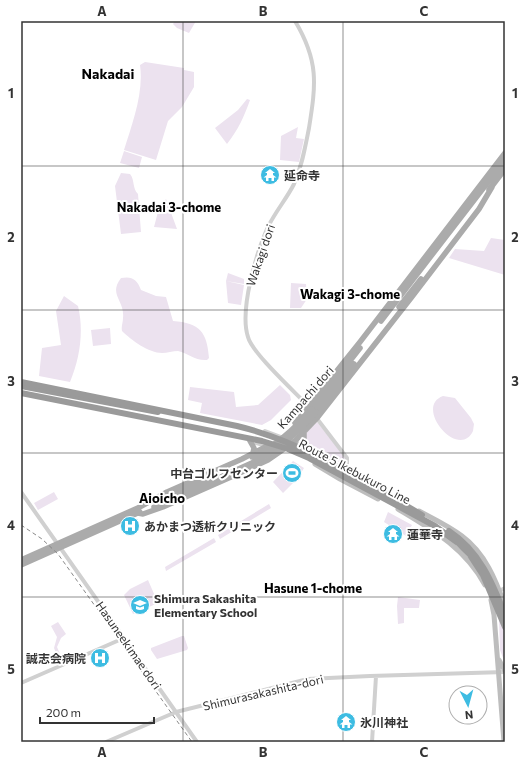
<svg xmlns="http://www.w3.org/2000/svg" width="526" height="763" font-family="Commissioner,'Noto Sans JP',sans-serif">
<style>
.green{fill:#ece2ef}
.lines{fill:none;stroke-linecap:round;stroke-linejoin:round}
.tertiary{stroke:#d0d0d0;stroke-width:4}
.secondary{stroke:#bdbdbd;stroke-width:5}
.primary{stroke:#ababab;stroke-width:5.5}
.motorway{stroke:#9a9a9a;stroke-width:6}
.rail{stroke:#888;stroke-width:1;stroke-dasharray:4 3;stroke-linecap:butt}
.primary-bridge{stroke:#ababab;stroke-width:5.5}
.motorway-bridge{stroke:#9a9a9a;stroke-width:6}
.grid{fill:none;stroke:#333;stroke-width:1;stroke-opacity:0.55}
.labels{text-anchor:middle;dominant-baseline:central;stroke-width:4;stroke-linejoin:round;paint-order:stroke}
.poi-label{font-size:12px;font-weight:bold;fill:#333;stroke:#fff;text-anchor:start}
.street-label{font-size:12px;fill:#333;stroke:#fff}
.neighbourhood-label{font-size:13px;font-weight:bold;fill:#000;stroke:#fff}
.quarter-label{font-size:14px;font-weight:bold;fill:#000;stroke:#fff}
.neatline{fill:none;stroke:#333;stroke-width:1.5}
.grid-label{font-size:13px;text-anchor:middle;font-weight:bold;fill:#333}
</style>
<rect width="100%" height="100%" fill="#fff"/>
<!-- green -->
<path class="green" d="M 175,21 L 196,21 L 189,33 L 177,28 L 173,24 Z
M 145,62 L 184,68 L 184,70 L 194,72 L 194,87 L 182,107 L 168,121 L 156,160 L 124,150 C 132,124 144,93 140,65 Z
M 247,99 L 250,100 C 244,117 238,130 227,144 L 215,128 L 238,110 Z
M 298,127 L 296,138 L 304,139 L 299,162 L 280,160 L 281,136 Z
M 124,151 L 142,157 L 139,168 L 120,163 Z
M 121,173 L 130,174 C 135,180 132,188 138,194 L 141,232 L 121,234 L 115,186 Z
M 166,199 L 177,229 L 154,227 L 158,212 Z
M 491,238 L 505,240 L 505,275 L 449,258 L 455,249 L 484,251 Z
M 228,273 L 244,279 L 244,284 L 226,281 Z
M 121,278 C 132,276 137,279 141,290 L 156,296 L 166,297 L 173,321 C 200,323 207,332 209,358 L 207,360 C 195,361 188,353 178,351 C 173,351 167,353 162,353 C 149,353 131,340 122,331 C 121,326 123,323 123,318 C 125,300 108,295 121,278 Z
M 226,281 L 244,285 L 241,305 L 228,303 Z
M 291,283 L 306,284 L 307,299 L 301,308 L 290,308 Z
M 64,296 L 78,306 C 84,331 80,358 70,382 L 39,376 L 42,348 L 61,345 L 56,311 Z
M 110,328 L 111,344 L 93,346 L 91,330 Z
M 280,385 L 290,395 L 291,400 L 271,420 L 262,425 L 200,413 L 202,403 L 188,400 L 190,387 L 234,392 L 236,407 L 258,405 Z
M 443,396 L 455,398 L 471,418 L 474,424 L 473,431 C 459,461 413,407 443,396 Z
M 317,422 L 346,458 L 344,465 L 308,446 L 304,435 Z
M 293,461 L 304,468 L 298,478 L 283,493 L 273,482 Z
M 54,492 L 58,499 L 38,510 L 34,503 Z
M 269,504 L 271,508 L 220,539 L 218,535 Z
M 388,512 L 412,525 L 406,536 L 384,522 Z
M 214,538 L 216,542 L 166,571 L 165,567 Z
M 148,580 L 158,603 L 133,614 L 124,595 L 130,589 Z
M 398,597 L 420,600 L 419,608 L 404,608 L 404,623 L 398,624 L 397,606 Z
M 499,621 L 505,622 L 505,663 L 500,650 Z
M 58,622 L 66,634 L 61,638 L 57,647 L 63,661 L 60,663 L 54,648 L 57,637 L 51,626 Z
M 182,636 L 184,636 L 188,648 L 187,650 L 157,659 L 151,650 L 151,648 Z"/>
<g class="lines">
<!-- tertiary -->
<path class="tertiary" d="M 295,21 C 319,61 316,84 309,128 C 305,148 302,166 294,184 C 287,198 276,211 269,225 C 257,250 239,310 248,337 C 252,353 296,393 309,407
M 315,416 L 347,458 L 347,469
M 265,431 L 281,437
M 252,442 L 267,446
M 21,492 L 197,742
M 497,592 L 505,588
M 21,683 L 124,638
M 106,742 L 176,712 L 308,679 L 370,676 L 505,672
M 372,742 L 376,676"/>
<!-- secondary -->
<path class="secondary" d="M 291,441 L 310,449
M 315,464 L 340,479 L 378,499
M 398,509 C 433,530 465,548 485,585
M 419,511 C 434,519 449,526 462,536 C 485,553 496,580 505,606
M 491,600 L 494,615 L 504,742
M 499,660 L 505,671"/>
<!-- primary -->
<path class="primary" d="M 489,190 L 505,169
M 399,307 L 421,279
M 381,321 L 505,160
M 313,408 L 360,348
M 316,412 L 354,364
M 295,423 L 360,342 L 505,153
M 304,433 L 304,441 L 310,449
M 250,441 L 254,448 L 253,453
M 161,498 L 206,478
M 154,507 L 254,462
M 138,508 L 167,492 L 242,459 L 269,445
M 138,513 L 143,514 L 163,507 L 231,477 L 268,460 L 294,442 L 317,418 L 411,298 L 479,209 L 492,187
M 21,560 L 140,507
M 21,565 L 140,512"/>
<!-- motorway -->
<path class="motorway" d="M 21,386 L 158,412"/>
<!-- rail -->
<path class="rail" d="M 21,525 L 42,539 L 58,554 L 192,742"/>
<!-- primary-bridge -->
<path class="primary-bridge" d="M 252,457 C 276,446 294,429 312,409
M 254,462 C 279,450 298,433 316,412"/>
<!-- motorway-bridge -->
<path class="motorway-bridge" d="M 21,382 L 237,426 C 304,442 363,481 422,515
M 21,393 L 262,441 L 288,449 L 309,458 L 435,526 L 458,543 L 470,555 L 483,575 L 505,627
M 449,531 C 479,551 492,581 505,615"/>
</g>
<!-- grid -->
<path class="grid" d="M 183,21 L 183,742M 343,21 L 343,742M 21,166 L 505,166M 21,310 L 505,310M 21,453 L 505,453M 21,597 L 505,597"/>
<!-- icons -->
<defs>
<g id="temple-disc" transform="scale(1)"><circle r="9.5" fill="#3dbce2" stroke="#fff"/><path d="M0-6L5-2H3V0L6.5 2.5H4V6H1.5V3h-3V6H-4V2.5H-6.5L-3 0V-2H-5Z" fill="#fff"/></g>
<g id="stadium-disc" transform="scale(1)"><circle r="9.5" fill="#3dbce2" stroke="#fff"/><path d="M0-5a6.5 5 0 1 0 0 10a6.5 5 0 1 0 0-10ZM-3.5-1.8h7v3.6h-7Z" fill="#fff"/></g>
<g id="hospital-disc" transform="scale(1)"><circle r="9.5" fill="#3dbce2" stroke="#fff"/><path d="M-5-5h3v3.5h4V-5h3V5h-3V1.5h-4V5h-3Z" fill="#fff"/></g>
<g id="school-disc" transform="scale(1)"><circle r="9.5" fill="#3dbce2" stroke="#fff"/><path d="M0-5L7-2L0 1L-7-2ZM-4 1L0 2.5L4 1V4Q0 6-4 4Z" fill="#fff"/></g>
</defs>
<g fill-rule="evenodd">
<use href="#temple-disc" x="270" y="175"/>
<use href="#stadium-disc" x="292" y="473"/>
<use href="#hospital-disc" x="130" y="526"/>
<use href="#temple-disc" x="393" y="534"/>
<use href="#school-disc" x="140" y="605"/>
<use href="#hospital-disc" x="100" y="658"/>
<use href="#temple-disc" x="346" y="722"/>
</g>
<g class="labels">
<!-- poi labels -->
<g class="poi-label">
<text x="284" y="175">延命寺</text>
<text x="278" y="473" text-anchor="end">中台ゴルフセンター</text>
<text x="144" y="526">あかまつ透析クリニック</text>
<text x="407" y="534">蓮華寺</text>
<text x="154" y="598">Shimura Sakashita<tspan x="154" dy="14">Elementary School</tspan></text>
<text x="86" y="658" text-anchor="end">誠志会病院</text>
<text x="360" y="722">氷川神社</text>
</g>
<!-- street labels -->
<g class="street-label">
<text transform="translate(260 255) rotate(-71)">Wakagi dori</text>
<text transform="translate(305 397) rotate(-49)">Kampachi dori</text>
<text transform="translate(355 471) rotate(28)">Route 5 Ikebukuro Line</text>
<text transform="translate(129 645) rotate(55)">Hasuneekimae dori</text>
<text transform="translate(263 692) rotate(-13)">Shimurasakashita-dori</text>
</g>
<!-- neighbourhood labels -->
<g class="neighbourhood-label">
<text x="169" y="207">Nakadai 3-chome</text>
<text x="350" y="294">Wakagi 3-chome</text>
<text x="162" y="498">Aioicho</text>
<text x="313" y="588">Hasune 1-chome</text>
</g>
<!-- quarter labels -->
<g class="quarter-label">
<text x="108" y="73">Nakadai</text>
</g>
</g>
<!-- border -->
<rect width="526" height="763" fill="none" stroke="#ffffff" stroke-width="44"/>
<!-- north arrow -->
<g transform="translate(468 705) rotate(174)"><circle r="19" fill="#ffffff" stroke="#adadad"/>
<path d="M0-3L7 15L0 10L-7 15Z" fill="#3dbce2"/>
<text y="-6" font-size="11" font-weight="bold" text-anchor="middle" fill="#333333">N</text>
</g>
<!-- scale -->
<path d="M40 717v6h114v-6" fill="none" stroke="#333333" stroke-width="2"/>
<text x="46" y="717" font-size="12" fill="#333333" stroke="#ffffff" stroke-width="3" paint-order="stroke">200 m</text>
<rect x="22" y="22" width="482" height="719" class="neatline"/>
<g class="grid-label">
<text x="102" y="16">A</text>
<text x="263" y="16">B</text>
<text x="424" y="16">C</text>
<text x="11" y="98">1</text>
<text x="515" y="98">1</text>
<text x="11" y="242">2</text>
<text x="515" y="242">2</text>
<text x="11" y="386">3</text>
<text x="515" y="386">3</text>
<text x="11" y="530">4</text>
<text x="515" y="530">4</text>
<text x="11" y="674">5</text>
<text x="515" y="674">5</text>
<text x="102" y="757">A</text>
<text x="263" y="757">B</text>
<text x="424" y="757">C</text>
</g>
</svg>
